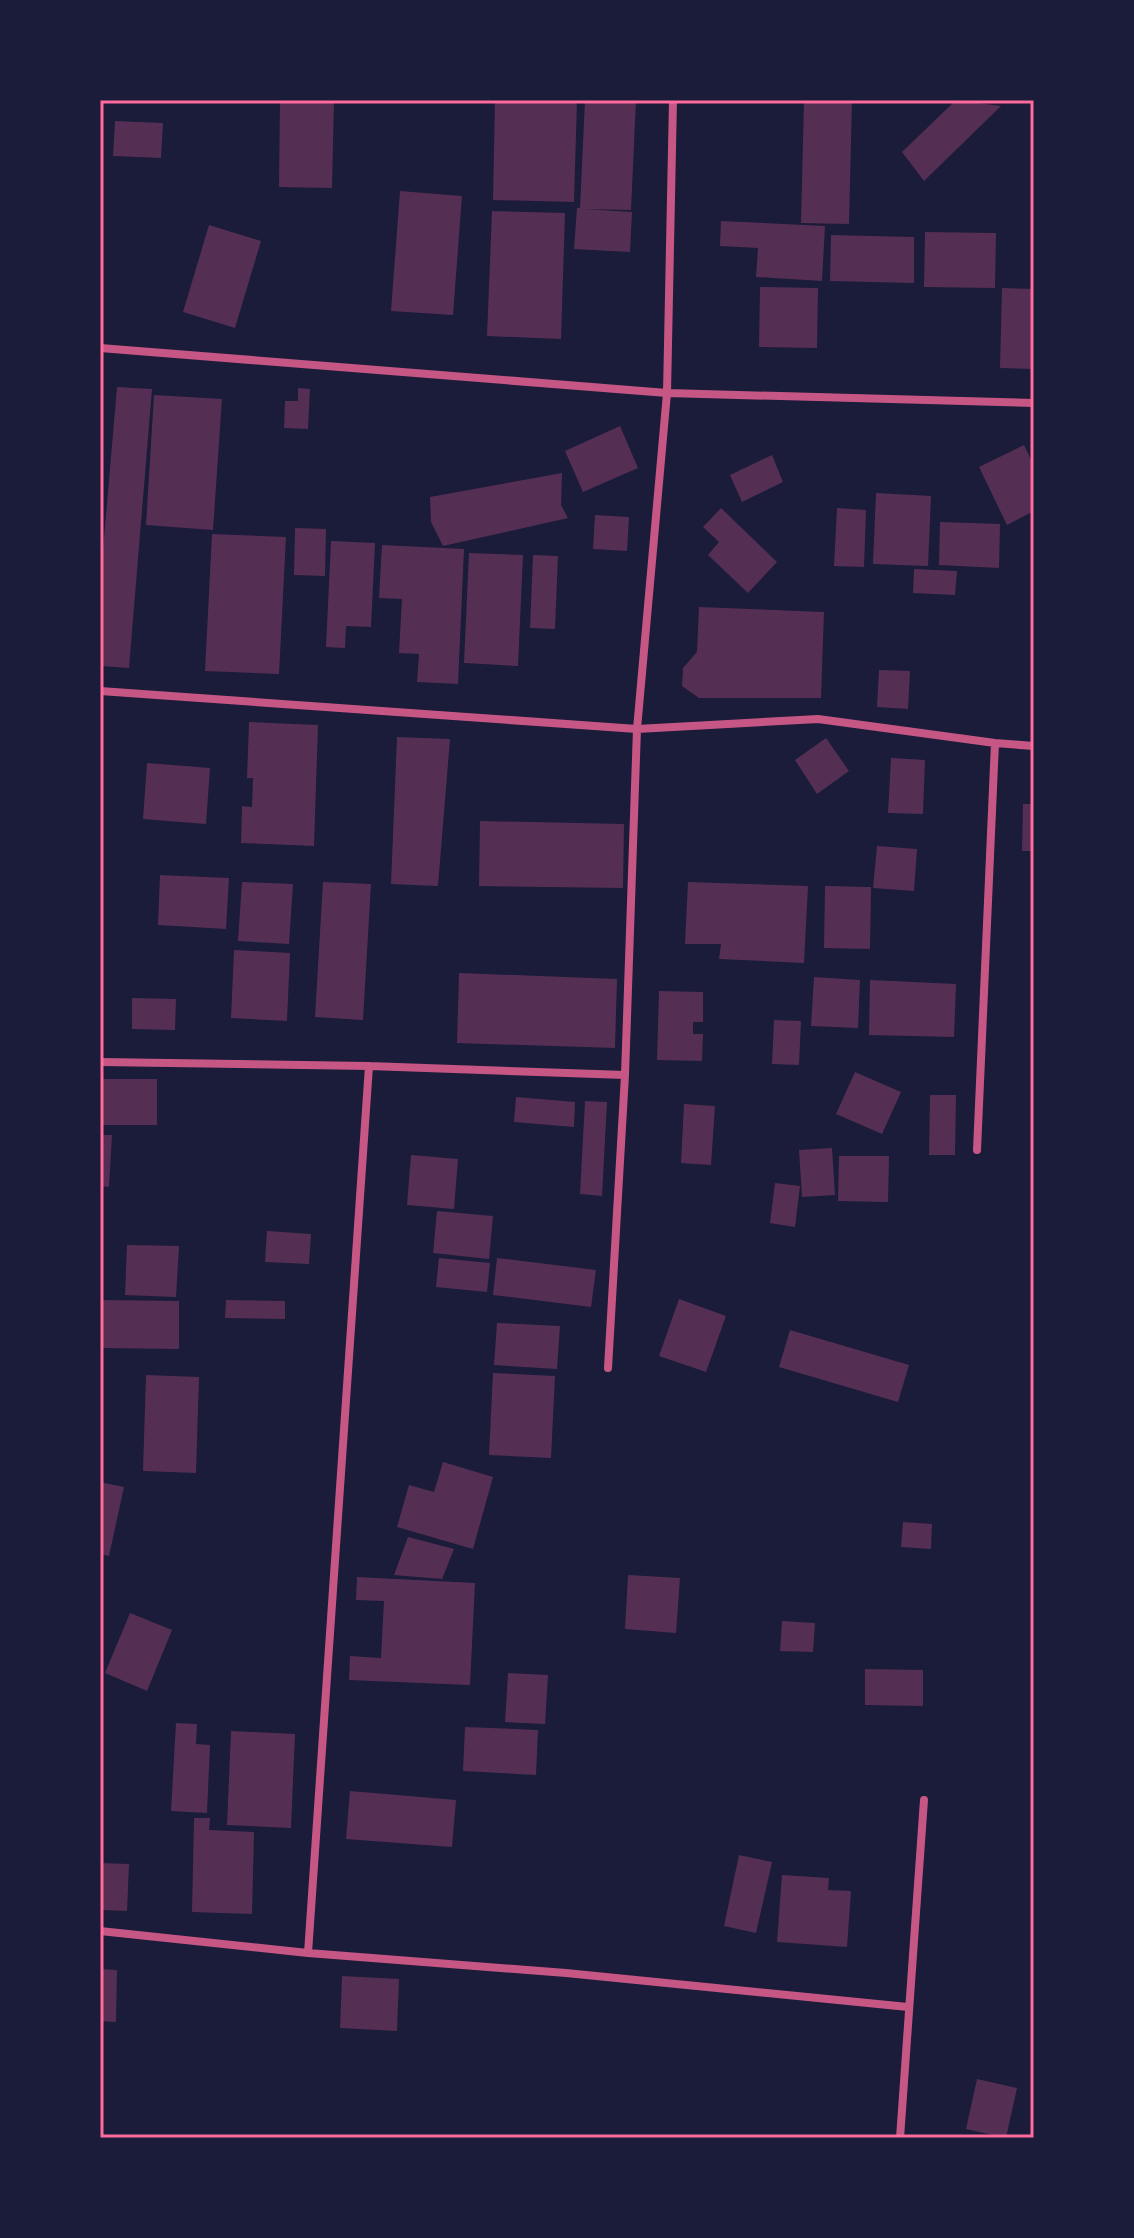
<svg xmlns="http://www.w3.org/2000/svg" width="1134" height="2238" viewBox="0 0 1134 2238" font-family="'PT Sans Narrow',sans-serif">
  <rect width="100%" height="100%" fill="#1b1b3a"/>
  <path fill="#542f53" d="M280 100H334L332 188 279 187Z
    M495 100H577L574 202 493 200Z
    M585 100H636L631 210 584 209 632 212 630 252 574 249 577 208H580Z
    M804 100H852L849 224 801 223Z
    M956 100 1001 106 924 181 902 152Z
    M115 121 163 123 161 158 113 156Z
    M400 191 462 196 453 315 391 311Z
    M492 211 565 213 561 339 487 336Z
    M721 221 825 226 822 281 756 277 758 248 720 246Z
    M209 225 261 241 235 328 183 312Z
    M925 232 996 233 995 288 924 287Z
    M831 235 914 237V283L830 281Z
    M760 287 818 288 817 348 759 347Z
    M1002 288 1034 289V369L1000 368Z
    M117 387 152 389 129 668 100 666V585Z
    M298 388 310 389 308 429 284 428 285 401H298Z
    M154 395 222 399 213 530 146 525Z
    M620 426 638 468 583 492 565 451Z
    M1024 445 1034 466V511L1007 525 979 467Z
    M772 455 783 482 742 502 730 475Z
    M562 473 561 505 568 518 443 546 431 522 430 497Z
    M876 493 931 496 928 566 873 564Z
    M721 508 777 562 748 593 708 555 719 542 703 527Z
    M837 508 866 510 864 567 834 566Z
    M595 515 629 517 627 551 593 549Z
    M940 522 1000 524 999 568 939 565Z
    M295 528 326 529 325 576 294 575Z
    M212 534 286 537 279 674 205 671Z
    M331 541 375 543 371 627 346 626 345 648 326 647Z
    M382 545 464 549 458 684 417 682 419 654 399 653 402 599 379 598Z
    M469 553 523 555 518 666 464 663Z
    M533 555 558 556 555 629 530 628Z
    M914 569 957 571 955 595 913 593Z
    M699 607 824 612 821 698H699L682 686 683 668 697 652Z
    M879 670 910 671 908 709 877 707Z
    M249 722 318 725 314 846 241 843 242 806 252 807 253 778H247Z
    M397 737 450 739 438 886 391 884Z
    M826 738 849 771 817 794 795 760Z
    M891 758 925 760 923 814 888 813Z
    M147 763 210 768 206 824 143 819Z
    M1023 804H1034V851H1022Z
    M480 821 624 824 623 888 479 886Z
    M877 846 917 849 914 891 873 888Z
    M160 875 229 878 226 929 158 925Z
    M242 882 293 884 289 944 238 941Z
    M323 882 371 884 363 1020 315 1017Z
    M688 882 808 886 804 963 719 959 721 944H685Z
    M825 886 871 887 870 949 824 948Z
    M234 950 290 953 287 1021 231 1018Z
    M459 973 617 979 615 1048 457 1043Z
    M814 977 860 980 858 1028 811 1026Z
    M870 980 956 984 954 1037 869 1035Z
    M659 991 703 992V1022H693V1034H703L702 1061 657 1060Z
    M132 998 176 999 175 1030 132 1029Z
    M774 1020 801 1021 799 1065 772 1064Z
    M855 1072 901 1092 882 1134 836 1114Z
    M100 1079H157V1125H100Z
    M930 1095H956L955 1155H929Z
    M516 1097 575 1102 574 1127 514 1122Z
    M585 1101 607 1102 602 1196 580 1194Z
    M684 1104 715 1106 711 1165 681 1163Z
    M100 1135H112L109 1187 100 1186Z
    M832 1148 835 1195 802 1197 799 1150Z
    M411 1155 458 1159 454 1209 407 1205Z
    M839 1156H889L888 1202 838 1201Z
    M775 1183 800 1186 795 1227 770 1223Z
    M437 1211 493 1216 489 1259 433 1253Z
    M267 1231 311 1234 309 1264 265 1262Z
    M127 1245 179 1246 176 1297 125 1295Z
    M439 1258 490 1263 487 1292 436 1287Z
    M497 1258 596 1270 591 1307 493 1295Z
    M679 1299 726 1316 706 1372 659 1356Z
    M100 1300 179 1301V1349L100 1348Z
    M226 1300 285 1301V1319L225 1318Z
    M497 1323 560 1326 557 1369 494 1365Z
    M790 1330 909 1365 898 1402 779 1367Z
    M493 1373 555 1376 551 1458 489 1455Z
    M146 1375 199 1377 196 1473 143 1471Z
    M443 1462 493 1477 473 1549 397 1527 409 1485 434 1492Z
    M100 1482 124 1487 109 1556 100 1554Z
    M903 1522 932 1524 931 1549 901 1547Z
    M408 1537 454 1549 442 1579 394 1575Z
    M628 1575 680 1578 676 1633 625 1629Z
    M357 1577 475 1583 470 1685 349 1680 350 1656 381 1658 384 1601 356 1600Z
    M130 1613 172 1630 147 1691 105 1673Z
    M782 1621 815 1623 813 1652 780 1651Z
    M865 1669 923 1670V1706L865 1705Z
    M508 1673 548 1675 545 1724 505 1722Z
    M176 1723 197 1724 196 1744 210 1745 207 1813 171 1811Z
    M465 1727 538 1730 536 1775 463 1771Z
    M231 1731 295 1734 291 1828 227 1825Z
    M350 1791 456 1800 452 1847 346 1839Z
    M194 1818H210L209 1830 254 1832 252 1914 192 1912Z
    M739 1855 772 1862 756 1933 724 1926Z
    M100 1863 129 1864 127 1911 100 1910Z
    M782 1875 829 1878 828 1890 851 1891 847 1947 777 1942Z
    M100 1969 117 1970 116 2022 100 2021Z
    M342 1976 399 1979 397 2031 340 2028Z
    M977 2079 1017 2088 1006 2138 966 2129Z"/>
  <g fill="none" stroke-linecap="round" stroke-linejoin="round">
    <path stroke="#c65784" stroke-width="8" d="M100 348 667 393 1034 403
      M100 691 637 729 818 719 995 743 1034 746
      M100 1062 369 1066 625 1075
      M977 1150 995 743
      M608 1368 625 1075 637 729 667 393 673 100
      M100 1931 308 1953 566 1973 908 2007
      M308 1953 369 1066
      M900 2138 924 1800"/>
  </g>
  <rect width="1134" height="2238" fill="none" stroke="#1b1b3a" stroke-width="204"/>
  <rect x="102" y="102" width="930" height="2034" fill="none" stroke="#ff6b9d" stroke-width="3"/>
</svg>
